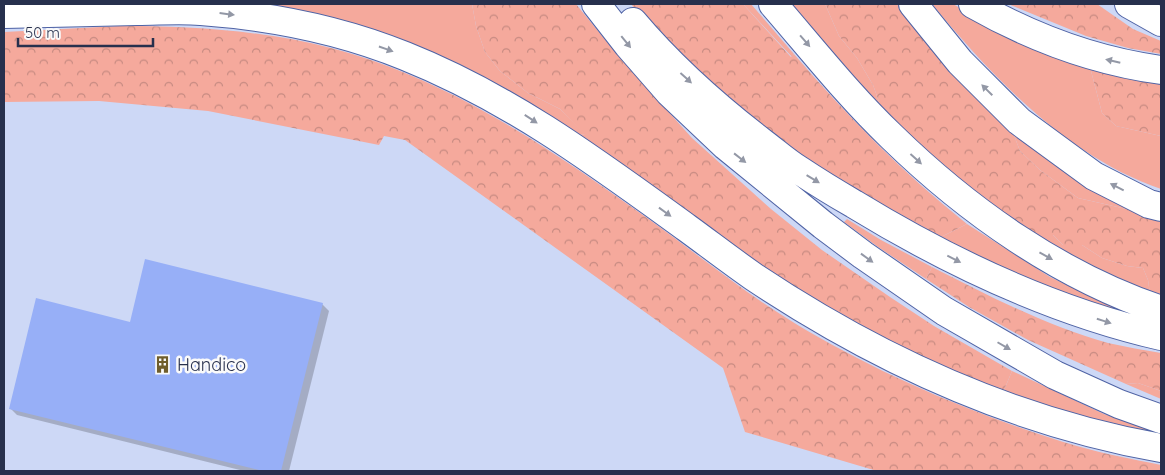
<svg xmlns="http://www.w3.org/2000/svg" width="1165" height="475" viewBox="0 0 1165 475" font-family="Quicksand,sans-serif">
  <defs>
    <pattern id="forest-crowns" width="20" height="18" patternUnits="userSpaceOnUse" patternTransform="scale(1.25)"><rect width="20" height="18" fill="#f5a99c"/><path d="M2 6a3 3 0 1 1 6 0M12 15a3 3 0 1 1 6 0" fill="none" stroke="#c68a81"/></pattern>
  </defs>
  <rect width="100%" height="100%" fill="#cdd8f6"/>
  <path fill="#f5a99c" d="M230 4H472L476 26 485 52 500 71 528 93 560 109 586 135 574 134Z
    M743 4H751L794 54 792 57Z
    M790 4H825L839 36 857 58 873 85 883 113Z
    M932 4H953L981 20 1090 67 1102 113 1116 126 1161 136V189C1068 157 994 79 932 4Z
    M1012 130 1055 165 1105 197 1161 216V222L1153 215 1078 198 1040 170 1020 151Z
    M847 219 881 240 932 267 926 279 878 247 844 222Z
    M967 224 1050 277 1086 294 1131 312V319L1059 296 937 239Z
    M1030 235H1053L1063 245H1082L1102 258 1127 266 1143 268 1148 280 1150 294 1119 282Z
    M1012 371 1104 414 1161 433V440L1002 395Z
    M1138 383 1161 391V399L1126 384Z"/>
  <path fill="url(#forest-crowns)" d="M472 4H576L621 59 692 138 771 209 822 250 890 297 934 326 1012 371 1002 395 949 374 784 285 574 134 585 135 560 109 528 93 500 71 485 52 476 26Z
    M631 4H743L791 57 794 54C847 116 903 173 967 224L937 239 839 182 761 128 653 31Z
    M825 4H901L1012 130 1020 151 1040 170 1078 198 1153 215 1161 222V298L1150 294 1148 280 1143 268 1127 266 1102 258 1082 245H1063L1053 235H1030L984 202 883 113 873 85 857 58 839 36Z
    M1008 4H1097L1133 29 1161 41V54L1128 48 1086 36Z
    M119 26C191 26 261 30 331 48 450 79 552 150 650 220 701 257 751 298 806 330 890 379 983 418 1077 446 1104 454 1133 459 1161 465V471H877L745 432 723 368 405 140 384 136 379 145 208 111 99 101 4 102V32Z
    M1090 67 1161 82V136L1116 126 1102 113Z
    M932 267C989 296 1047 326 1108 343 1126 347 1144 350 1161 353V391L1138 383 1126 384 1028 340 969 307 926 279Z"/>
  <path fill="#0003" d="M322 304 329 311 289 471H244L17 415 10 408 131 323Z"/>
  <path fill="#97aff7" d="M145 259 323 303 281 471H263L9 409 36 298 130 322Z"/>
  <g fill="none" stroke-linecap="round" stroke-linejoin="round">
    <defs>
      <path id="highway" d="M596 4 628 45 669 92 726 146 823 225 863 255 944 311 1055 375 1119 404 1161 419
        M773 4C812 49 849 96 892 137 968 211 1060 276 1161 310
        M913 4 960 62 1019 121 1094 176 1149 204 1161 207
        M973 4C1031 37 1095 61 1161 70
        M1129 4 1161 22
        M4 14C48 13 93 12 137 11 158 11 180 9 201 11 270 16 341 30 405 56 510 98 596 162 687 228 709 244 731 261 754 277 877 359 1015 422 1161 448
        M633 22C671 67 716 107 763 143 775 152 786 162 799 170 817 182 835 193 854 204 949 262 1052 311 1161 336"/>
    </defs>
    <use href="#highway" stroke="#4f63a5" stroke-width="30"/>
    <use href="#highway" stroke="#fff" stroke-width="28"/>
  </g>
  <defs><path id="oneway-solid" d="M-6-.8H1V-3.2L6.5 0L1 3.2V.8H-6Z" transform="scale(1.25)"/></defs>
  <g fill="#9398a6">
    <use href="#oneway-solid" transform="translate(227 14) rotate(7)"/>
    <use href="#oneway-solid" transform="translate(805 41) rotate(49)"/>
    <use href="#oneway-solid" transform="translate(626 42) rotate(51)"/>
    <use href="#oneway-solid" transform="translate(386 49) rotate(19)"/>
    <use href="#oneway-solid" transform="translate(1113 61) rotate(-167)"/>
    <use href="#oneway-solid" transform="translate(686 78) rotate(42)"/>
    <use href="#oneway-solid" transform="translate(987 90) rotate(-135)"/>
    <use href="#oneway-solid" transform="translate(531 119) rotate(33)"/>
    <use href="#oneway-solid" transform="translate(740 158) rotate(38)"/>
    <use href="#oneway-solid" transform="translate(916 159) rotate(42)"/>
    <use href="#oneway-solid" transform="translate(813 179) rotate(31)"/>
    <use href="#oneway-solid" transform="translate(1117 187) rotate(-153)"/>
    <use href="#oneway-solid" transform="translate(665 212) rotate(36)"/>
    <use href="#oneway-solid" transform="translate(1046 256) rotate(29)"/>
    <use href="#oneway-solid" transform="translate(867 258) rotate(36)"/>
    <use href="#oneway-solid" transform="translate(954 259) rotate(27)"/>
    <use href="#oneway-solid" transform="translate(1104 321) rotate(17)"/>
    <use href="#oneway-solid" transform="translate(1004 346) rotate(30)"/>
  </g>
  <defs>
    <symbol id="building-bare" viewBox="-9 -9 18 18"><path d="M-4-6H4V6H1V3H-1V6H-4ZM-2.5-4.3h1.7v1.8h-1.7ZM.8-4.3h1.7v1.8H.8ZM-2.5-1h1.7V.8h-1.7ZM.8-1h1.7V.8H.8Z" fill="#6f5d2b" stroke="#fafafa" stroke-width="2.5" paint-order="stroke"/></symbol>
  </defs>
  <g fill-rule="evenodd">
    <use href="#building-bare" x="150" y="352" width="25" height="25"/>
  </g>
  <g text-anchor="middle" stroke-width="5" stroke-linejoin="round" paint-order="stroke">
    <g font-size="18" fill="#27304d" stroke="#fafafa" text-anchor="start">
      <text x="177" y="371">Handico</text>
    </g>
  </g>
  <rect width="1165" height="475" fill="none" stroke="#27304d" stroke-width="10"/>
  <path d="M18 38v8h135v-8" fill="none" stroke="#27304d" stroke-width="2.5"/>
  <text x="25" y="38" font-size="15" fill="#27304d" stroke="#fafafa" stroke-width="4" paint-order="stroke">50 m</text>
</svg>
